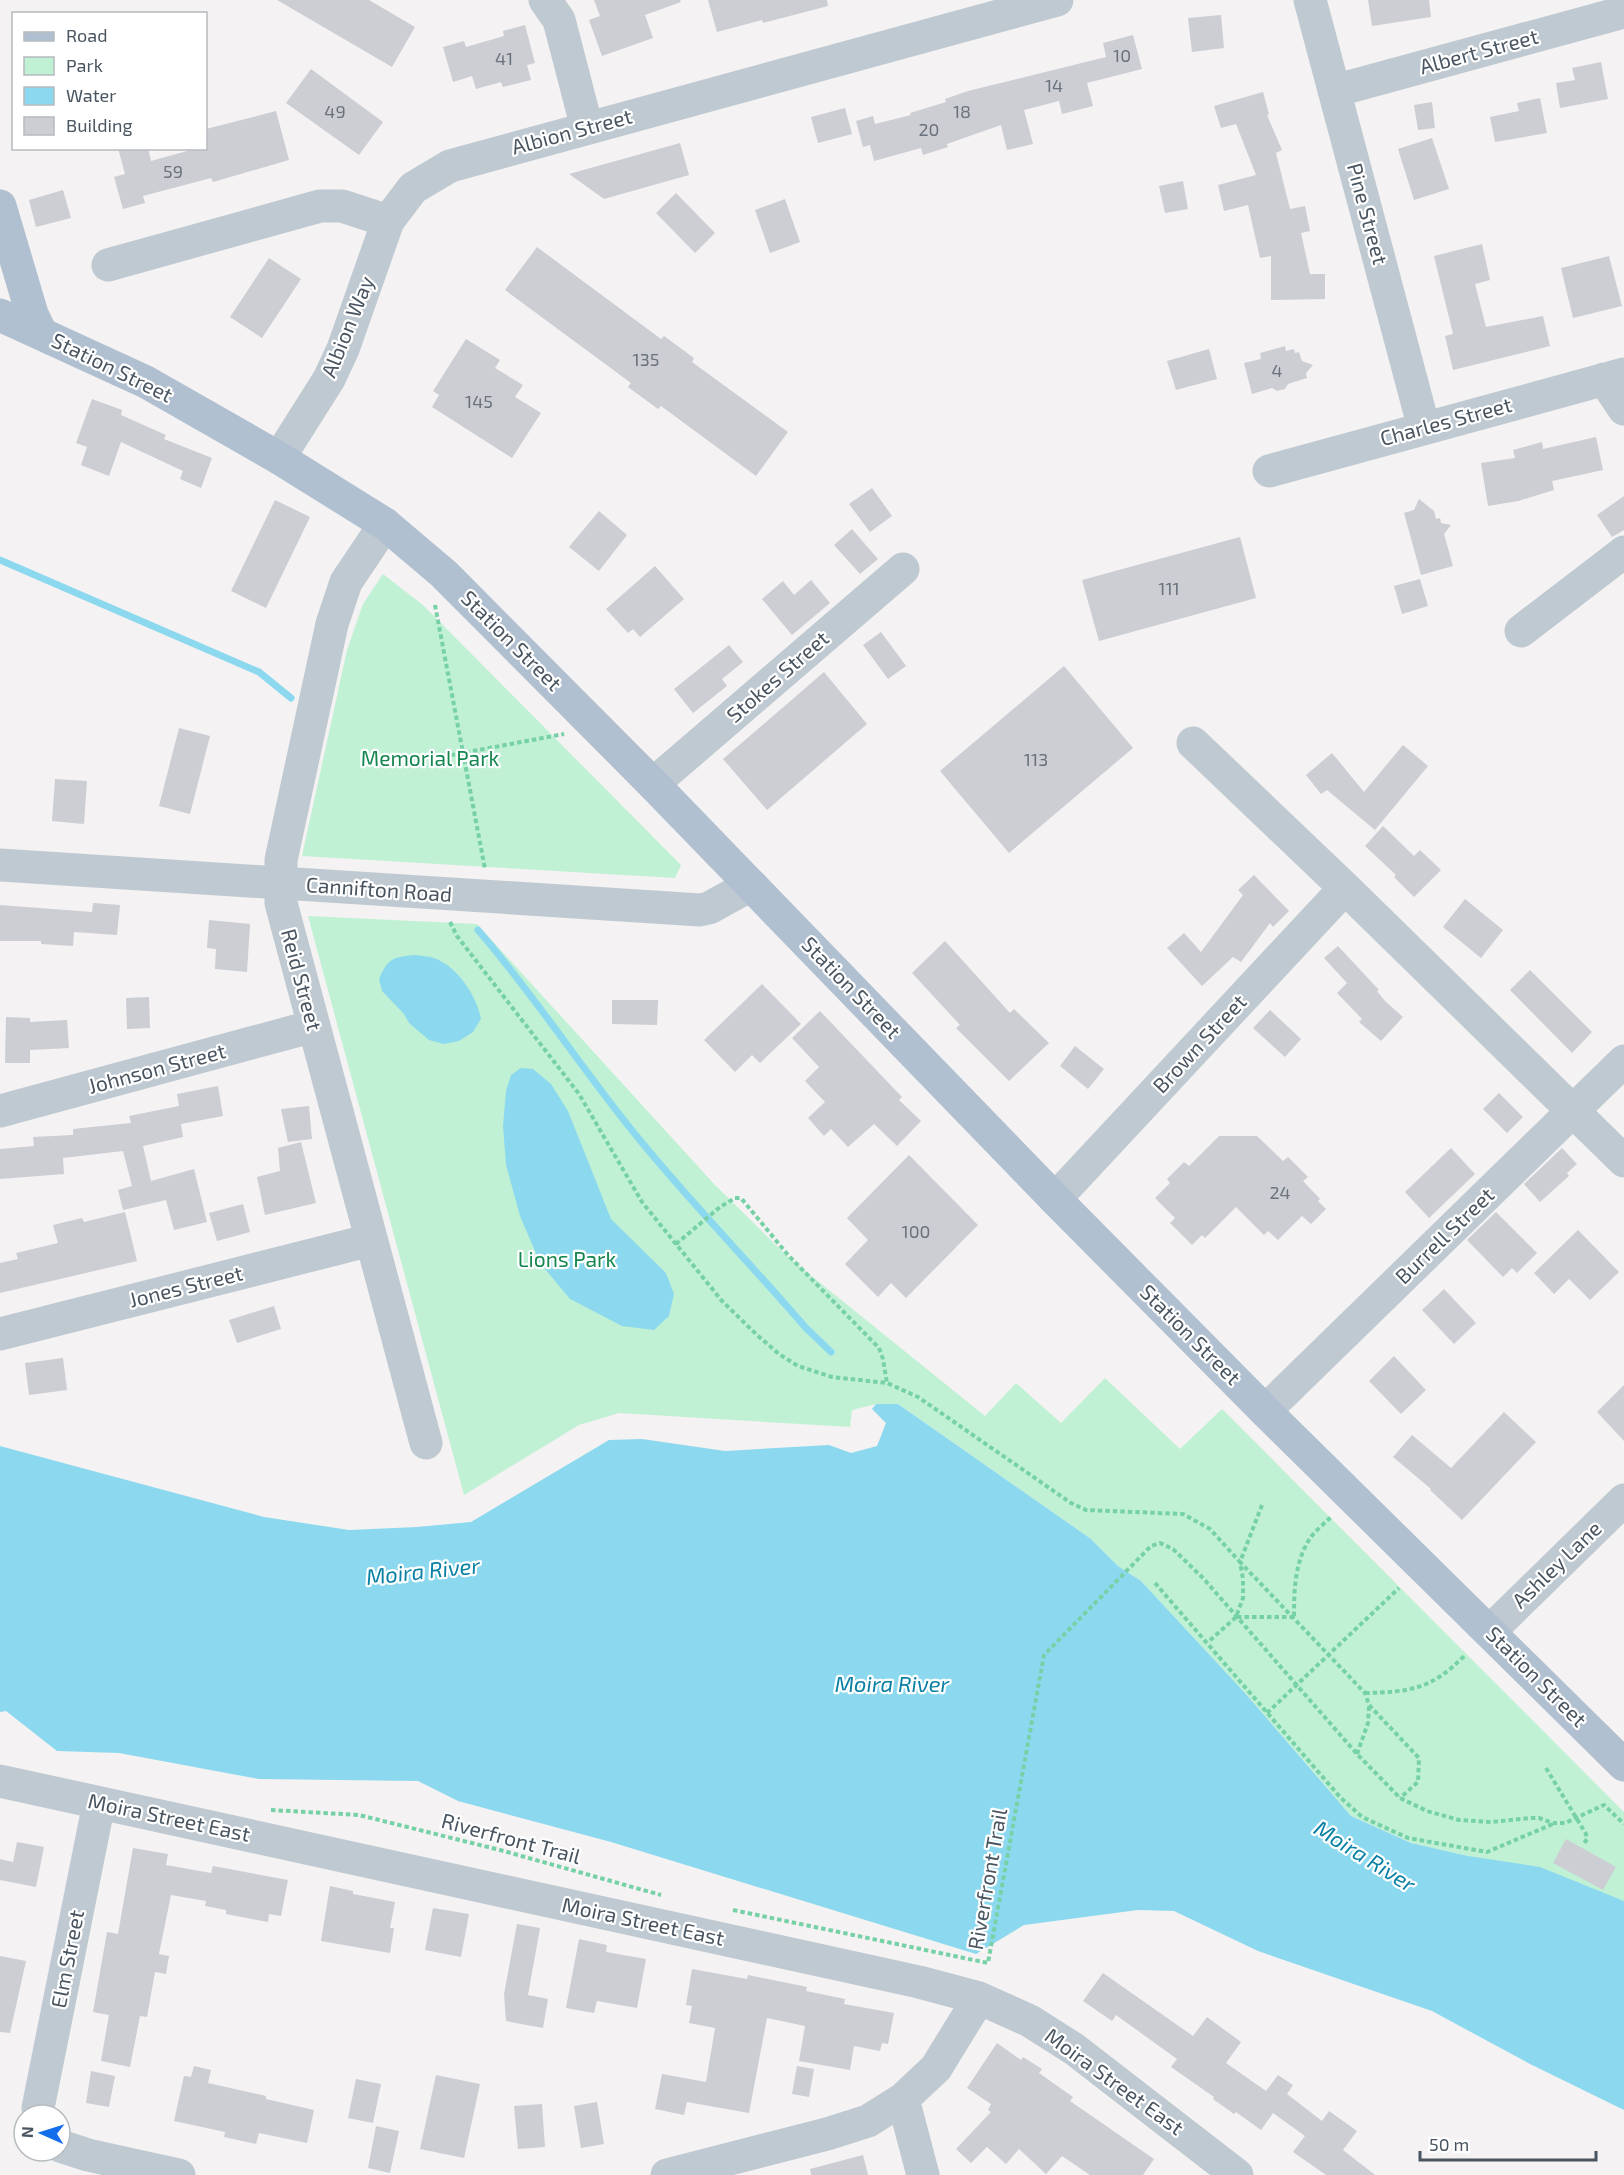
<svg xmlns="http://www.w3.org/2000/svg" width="1624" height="2175" viewBox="0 0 1624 2175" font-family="'Exo 2',sans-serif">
  <rect width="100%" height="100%" fill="#f4f2f2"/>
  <path fill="#c0f1d4" d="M383 574 424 606 681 865 675 878 302 856 347 650 363 604Z
    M308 916 477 924 714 1184 788 1257 985 1416 1016 1383 1061 1423 1105 1378 1180 1449 1222 1409 1624 1812V1901L1468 1856 1411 1843 1351 1816 1245 1693 1141 1581 1118 1566 1091 1539 898 1404H876L852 1410 850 1427 619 1413 579 1425 464 1495Z"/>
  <path fill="#8cd9ef" d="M415 955C421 956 428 956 434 958 457 966 477 996 481 1019L473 1032 459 1041 444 1044 429 1040 409 1023 404 1014 382 991 379 979C388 958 393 957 415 955Z
    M521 1068 533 1069 551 1084 568 1111 611 1219 666 1273 674 1294 669 1316 654 1330 622 1326 570 1299 540 1263 520 1216 506 1165 503 1126 506 1091 511 1075Z
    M876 1404H898L1091 1539 1118 1566 1141 1581 1245 1693 1351 1816 1411 1843 1468 1856 1540 1867 1624 1901V2110L1530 2064 1432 2011 1258 1951 1174 1911 1138 1910 1024 1925 976 1954 611 1842 458 1801 418 1781 259 1779 119 1753 57 1751 6 1711 0 1712V1446L264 1517 349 1530 417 1527 471 1522 609 1440 642 1439 725 1451 829 1445 851 1453 877 1446 886 1423 872 1409Z"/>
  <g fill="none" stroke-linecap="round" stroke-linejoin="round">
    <path stroke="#8cd9ef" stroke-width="7" d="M0 560 259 672 291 698
      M478 930C536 997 583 1071 639 1139 692 1204 751 1264 805 1327L831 1352"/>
  </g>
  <path fill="#ccced4" d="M277 0H369L415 27 392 67Z
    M594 0H680L681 2 645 15 653 38 602 56 589 20 600 16Z
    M708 0H827L828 6 763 23 762 20 717 32Z
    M1368 0H1429L1431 17 1372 26Z
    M1221 15 1224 48 1192 52 1188 18Z
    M525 25 535 63 527 65 531 80 503 87 501 82 476 89 472 76 453 82 443 47 464 41 466 47 504 36 503 31Z
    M1133 35 1142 69 1087 83 1093 106 1062 114 1059 101 1024 110 1033 144 1007 150 1001 125 947 144 948 147 923 155 921 148 874 161 870 145 863 147 856 121 873 116 875 124 911 115 910 113 946 102 945 99 968 91 1106 57 1103 43Z
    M1601 62 1608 99 1560 108 1556 83 1575 80 1572 68Z
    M311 69 383 122 359 155 286 103Z
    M1263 92 1269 114 1267 115 1282 150 1276 153 1290 209 1305 206 1310 231 1301 233 1310 274H1325V299L1271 300V256L1260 258 1248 205 1224 211 1218 185 1256 175 1236 124 1221 128 1214 106Z
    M1540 98 1547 133 1495 142 1490 117 1519 111 1517 103Z
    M1432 102 1435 128 1418 130 1414 105Z
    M845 108 852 134 818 143 811 117Z
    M276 111 289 160 213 182 211 178 143 196 145 203 123 209 114 177 125 174 118 148H148L151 161 198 148H206V129Z
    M1432 138 1449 189 1414 200 1398 149Z
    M680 143 689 175 604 199 569 174Z
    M1183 181 1188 209 1165 213 1159 186Z
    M63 190 71 218 36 227 29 200Z
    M676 193 715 233 695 253 656 213Z
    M785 199 800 242 770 253 755 210Z
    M1482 244 1490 280 1475 284 1486 327 1543 316 1550 346 1453 370 1445 336 1453 334 1434 256Z
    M537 247 661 339 664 336 694 358 692 362 788 432 756 476 661 406 658 409 628 387 631 383 505 290Z
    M1609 256 1622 306 1573 318 1561 268Z
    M269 258 301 279 262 338 230 317Z
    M466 339 500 360 495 368 523 385 515 397 541 413 512 458 432 407 439 395 433 391Z
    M1285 346 1286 351 1294 349 1295 353 1299 352 1302 361 1313 365 1306 373 1307 378 1288 384 1285 389 1277 391 1272 388 1252 394 1244 363 1261 359 1260 353Z
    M1209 349 1217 379 1176 390 1167 361Z
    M92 399 122 410 121 415 166 435 164 439 212 458 201 488 180 479 183 471 121 442 109 476 81 465 87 447 76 443Z
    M1596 437 1603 470 1552 481 1554 490 1518 501 1488 506 1481 463 1515 458 1513 450 1542 442 1543 449Z
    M872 488 892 516 870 532 849 504Z
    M1624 496V530L1612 537 1597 515Z
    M1419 499 1434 511 1436 519 1440 518 1441 523 1451 525 1444 534 1453 566 1421 575 1404 513 1414 510Z
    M275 500 310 517 266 608 231 591Z
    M599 511 627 535 599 571 569 547Z
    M852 529 878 559 860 574 834 545Z
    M1240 537 1256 598 1099 641 1082 580Z
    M655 566 684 599 640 637 633 629 628 633 606 609Z
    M1420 579 1428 606 1402 614 1394 586Z
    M811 580 830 603 792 635 762 599 783 581 794 595Z
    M881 632 906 666 888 679 863 645Z
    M729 645 743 662 722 679 727 686 693 713 674 689Z
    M1064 666 1133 748 1009 853 940 771Z
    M824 672 867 724 767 810 723 759Z
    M179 728 210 736 190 814 159 806Z
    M1403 745 1428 766 1375 830 1327 790 1321 794 1306 775 1332 753 1364 792Z
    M55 779 87 781 84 824 52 821Z
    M1383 826 1414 856 1420 850 1441 870 1414 897 1394 877 1396 875 1365 846Z
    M1254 875 1289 911 1273 927 1270 923 1241 962 1233 957 1202 986 1167 948 1184 933 1201 952 1243 895 1238 890Z
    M1465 899 1503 930 1481 958 1443 927Z
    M93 903 120 905 117 935 74 932 73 946 41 944V941H0V905L92 912Z
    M209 920 250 924 247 972 215 969 216 949 207 948Z
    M945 941 1010 1013 1014 1009 1049 1043 1009 1081 956 1028 960 1025 912 973Z
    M1338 946 1379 990 1377 991 1385 1001 1403 1017 1381 1041 1359 1022 1362 1019 1337 993 1347 983 1324 958Z
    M1530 970 1592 1032 1572 1053 1510 990Z
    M762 984 801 1024 760 1063 752 1055 735 1072 704 1040Z
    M149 997 150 1028 127 1029 126 998Z
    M612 1000H658L657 1025 612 1024Z
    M1270 1010 1301 1039 1285 1057 1253 1028Z
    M820 1011 902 1097 899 1100 921 1121 897 1146 874 1124 848 1147 831 1129 824 1136 808 1118 825 1102 805 1081 819 1067 792 1038Z
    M6 1017 30 1018V1022L67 1020 69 1048 30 1050V1063H5Z
    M1075 1046 1104 1069 1088 1089 1060 1066Z
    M218 1086 223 1116 181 1124 183 1137 143 1146 151 1181 194 1169 207 1222 174 1230 166 1200 123 1210 118 1190 132 1186 123 1151 63 1158 64 1174 0 1179V1149L34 1146 33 1137 73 1135V1129L131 1123 129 1116 179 1106 177 1094Z
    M1499 1093 1523 1117 1507 1133 1483 1109Z
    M309 1106 312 1139 288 1142 281 1109Z
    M1219 1136H1257L1283 1161 1288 1157 1308 1177 1303 1181 1320 1199 1318 1201 1326 1209 1311 1224 1302 1216 1278 1240 1268 1231 1264 1235 1236 1207 1205 1238 1202 1235 1192 1245 1170 1223 1175 1218 1155 1198 1170 1183 1167 1179 1184 1162 1189 1166Z
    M301 1142 316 1203 265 1215 257 1177 280 1171 278 1148Z
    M1451 1148 1475 1174 1429 1218 1405 1192Z
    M1562 1148 1577 1164 1567 1173 1569 1176 1540 1202 1524 1184Z
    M909 1155 978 1225 906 1298 891 1283 878 1297 845 1264 868 1240 847 1218Z
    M243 1204 250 1232 217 1241 209 1213Z
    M125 1212 137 1261 0 1293V1263L18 1259 16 1253 58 1243 53 1225 82 1218 84 1222Z
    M1496 1212 1537 1253 1517 1273 1512 1268 1503 1277 1467 1240Z
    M1578 1230 1619 1272 1590 1300 1569 1279 1554 1294 1534 1273Z
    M1444 1289 1476 1323 1454 1344 1422 1310Z
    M274 1306 281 1329 237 1343 229 1320Z
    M1394 1356 1426 1390 1401 1414 1369 1381Z
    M63 1358 67 1390 29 1395 25 1363Z
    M1624 1385V1441L1597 1412Z
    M1504 1412 1536 1442 1462 1520 1430 1490 1431 1489 1393 1457 1412 1435 1451 1468Z
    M1566 1839 1616 1867 1603 1890 1553 1863Z
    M17 1842 44 1847 36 1887 0 1880V1859L13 1862Z
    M133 1848 168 1854 166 1865 211 1873 213 1866 288 1880 281 1916 269 1914 268 1922 226 1914V1910L205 1906 206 1901 171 1895 159 1954 169 1956 166 1974 155 1972 147 2017 140 2016 130 2067 101 2061 109 2015 93 2012 107 1932 118 1934Z
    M330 1886 353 1891V1894L395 1902 390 1928H394L390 1953 321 1941Z
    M433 1908 469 1914 461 1957 425 1950Z
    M517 1924 540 1928 528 1995 548 1999 543 2028 506 2021 504 1994Z
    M579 1939 607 1945 606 1952 646 1959 637 2008 597 2001 594 2013 566 2008Z
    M0 1956 26 1961 10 2033 0 2032Z
    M692 1969 747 1979 748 1975 807 1987 806 1991 845 1999 844 2004 894 2013 888 2044 882 2043 880 2051 854 2046 850 2070 799 2061 805 2026 767 2018 749 2113 687 2102 684 2115 655 2109 662 2074 706 2082 715 2028 689 2023 692 2006 686 2005Z
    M1103 1973 1193 2036 1207 2017 1241 2042 1226 2063 1266 2091 1278 2075 1293 2085 1287 2094 1322 2121 1329 2111 1357 2131 1343 2150 1375 2175H1326L1293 2152 1305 2136 1273 2113 1261 2130 1236 2112 1234 2114 1213 2099 1214 2097 1171 2067 1177 2059 1116 2015 1112 2021 1083 2001Z
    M997 2043 1021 2060 1023 2057 1042 2069 1039 2073 1073 2097 1070 2101 1154 2159 1143 2175H1090L1062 2156 1046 2174 1019 2149 1006 2164 987 2147 971 2163 956 2149 991 2112 988 2110 991 2104 967 2088Z
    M194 2066 211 2070 208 2083 266 2096V2099L314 2110 307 2143 259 2133 256 2144 224 2137 225 2132 174 2121 184 2076 191 2077Z
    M797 2066 814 2069 809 2097 792 2094Z
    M91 2071 115 2076 109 2107 86 2103Z
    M436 2075 480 2084 464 2158 420 2149Z
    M356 2079 381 2084 373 2123 348 2118Z
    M597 2102 604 2144 581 2148 574 2106Z
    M542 2104 545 2147 518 2149 514 2106Z
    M376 2126 399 2131 390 2173 368 2168Z
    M863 2155 868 2175H811L810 2169Z"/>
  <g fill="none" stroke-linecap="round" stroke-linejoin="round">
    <path stroke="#77d1a7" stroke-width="4" stroke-dasharray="4.5 3" stroke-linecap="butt" d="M435 605 485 869
      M436 758 564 734
      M450 922 457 936 579 1094 642 1202 722 1301 757 1335 779 1354 798 1366 832 1377 887 1383 918 1397 1071 1503 1086 1510 1183 1514 1210 1529 1240 1562 1243 1579V1598L1236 1617 1208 1642
      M676 1244 720 1207 735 1198H741L788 1255 879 1348 883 1359 887 1383
      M1262 1505 1240 1562 1365 1693 1369 1705 1419 1758 1418 1782 1400 1798
      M1155 1583 1340 1797 1362 1817 1408 1838 1487 1852 1553 1824
      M1294 1616C1294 1589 1295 1560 1311 1537 1316 1530 1325 1523 1331 1517
      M1237 1617H1294
      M1365 1693C1410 1692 1432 1689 1464 1656
      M1267 1713 1399 1588
      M1357 1754 1368 1723 1369 1706
      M1546 1768 1586 1834 1587 1839 1583 1845
      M271 1810 359 1815 500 1850 661 1895
      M733 1910 988 1963 1044 1655 1151 1546 1160 1543 1173 1549 1203 1578 1357 1754 1400 1798 1427 1811 1459 1820 1492 1822 1531 1818H1539L1553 1823H1565L1604 1805 1624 1824"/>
    <path stroke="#bfc9d1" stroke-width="33" d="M545 0 559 20 587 128
      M1310 0 1424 428
      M1334 91 1624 12
      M108 265 320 206H342L388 221
      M1604 379 1624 409
      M279 458 329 379 343 349 388 221 413 188 450 166 1057 0
      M1269 471 1624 374
      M385 524 346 582 332 624 281 860V903L426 1443
      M1521 631 1624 552
      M1193 743 1345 888 1624 1161
      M653 784 903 569
      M0 865 700 910 709 908 751 885
      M0 1111 314 1026
      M1055 1199 1345 888
      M0 1334 371 1240
      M1265 1411 1624 1061
      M1490 1631 1624 1500
      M0 1781 919 1982 979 1998 1030 2021 1074 2049 1237 2175
      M903 2099 923 2175
      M39 2115 38 2108 99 1803
      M60 2146 88 2155 179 2175
      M667 2175 827 2134 868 2121 903 2099 936 2068 979 1998"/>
    <path stroke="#b1c0d1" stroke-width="33" d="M0 206 32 314 41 333
      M0 315 146 382 279 458 385 524 444 574 653 784 1055 1199 1265 1411 1624 1765"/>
  </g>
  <g text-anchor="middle" stroke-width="4.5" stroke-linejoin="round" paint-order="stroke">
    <g font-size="18" fill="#6a737d">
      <text x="1122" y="62">10</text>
      <text x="504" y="65">41</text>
      <text x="1054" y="92">14</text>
      <text x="335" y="118">49</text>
      <text x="962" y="118">18</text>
      <text x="929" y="136">20</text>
      <text x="173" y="178">59</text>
      <text x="646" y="366">135</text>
      <text x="1277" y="377">4</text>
      <text x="479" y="408">145</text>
      <text x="1169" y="595">111</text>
      <text x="1036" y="766">113</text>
      <text x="1280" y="1199">24</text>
      <text x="916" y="1238">100</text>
    </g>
    <g font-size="21" fill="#495560" stroke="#fff">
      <text transform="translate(1479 52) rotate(-15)" y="7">Albert Street</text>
      <text transform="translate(572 132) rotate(-15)" y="7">Albion Street</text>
      <text transform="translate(1367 214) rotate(75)" y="7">Pine Street</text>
      <text transform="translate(348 327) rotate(-68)" y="7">Albion Way</text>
      <text transform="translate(112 368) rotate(26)" y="7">Station Street</text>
      <text transform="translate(1446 422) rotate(-15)" y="7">Charles Street</text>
      <text transform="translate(511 641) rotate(45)" y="7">Station Street</text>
      <text transform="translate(778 677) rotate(-41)" y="7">Stokes Street</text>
      <text transform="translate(379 890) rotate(4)" y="7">Cannifton Road</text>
      <text transform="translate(301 980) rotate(75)" y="7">Reid Street</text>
      <text transform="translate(851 988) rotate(46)" y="7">Station Street</text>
      <text transform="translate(1200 1044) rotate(-47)" y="7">Brown Street</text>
      <text transform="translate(157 1069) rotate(-15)" y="7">Johnson Street</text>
      <text transform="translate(1445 1236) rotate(-44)" y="7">Burrell Street</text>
      <text transform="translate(186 1287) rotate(-14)" y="7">Jones Street</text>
      <text transform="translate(1190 1335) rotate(45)" y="7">Station Street</text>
      <text transform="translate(1557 1565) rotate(-44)" y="7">Ashley Lane</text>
      <text transform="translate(1536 1677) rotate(45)" y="7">Station Street</text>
      <text transform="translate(169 1818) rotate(12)" y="7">Moira Street East</text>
      <text transform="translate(511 1839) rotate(15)" y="7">Riverfront Trail</text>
      <text transform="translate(988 1879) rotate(-80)" y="7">Riverfront Trail</text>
      <text transform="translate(643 1922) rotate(12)" y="7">Moira Street East</text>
      <text transform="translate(68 1959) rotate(-79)" y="7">Elm Street</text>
      <text transform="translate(1114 2082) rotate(36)" y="7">Moira Street East</text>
    </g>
    <g font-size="21" fill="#158650" stroke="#fff">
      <text x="430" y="766">Memorial Park</text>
      <text x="567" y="1267">Lions Park</text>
    </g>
    <g font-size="22" font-style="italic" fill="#0980a4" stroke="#fff">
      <text transform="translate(423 1571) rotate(-6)" y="8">Moira River</text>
      <text x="892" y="1692">Moira River</text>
      <text transform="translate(1365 1856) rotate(32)" y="8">Moira River</text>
    </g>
  </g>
  <rect x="12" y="12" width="195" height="138" fill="#ffffff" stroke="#b6bbbf" stroke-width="1.5"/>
  <rect x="24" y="32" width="30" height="9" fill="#b1c0d1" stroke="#b6bbbf" stroke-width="1.5"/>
  <text x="66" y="42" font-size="18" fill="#495560">Road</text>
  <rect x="24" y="57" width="30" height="18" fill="#c0f1d4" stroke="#b6bbbf" stroke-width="1.5"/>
  <text x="66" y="72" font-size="18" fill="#495560">Park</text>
  <rect x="24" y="87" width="30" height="18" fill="#8cd9ef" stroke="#b6bbbf" stroke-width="1.5"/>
  <text x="66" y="102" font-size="18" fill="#495560">Water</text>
  <rect x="24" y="117" width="30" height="18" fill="#ccced4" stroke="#b6bbbf" stroke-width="1.5"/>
  <text x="66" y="132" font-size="18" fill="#495560">Building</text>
  <g transform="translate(42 2133) rotate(273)"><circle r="28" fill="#ffffff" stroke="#b6bbbf" stroke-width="1.5"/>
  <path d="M0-4.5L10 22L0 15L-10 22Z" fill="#146eeb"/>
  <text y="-9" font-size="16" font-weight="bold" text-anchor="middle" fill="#495560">N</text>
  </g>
  <path d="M1420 2151v9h176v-9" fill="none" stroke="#495560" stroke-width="3"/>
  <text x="1429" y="2151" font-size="18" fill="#495560" stroke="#ffffff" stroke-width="4.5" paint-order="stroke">50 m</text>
</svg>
